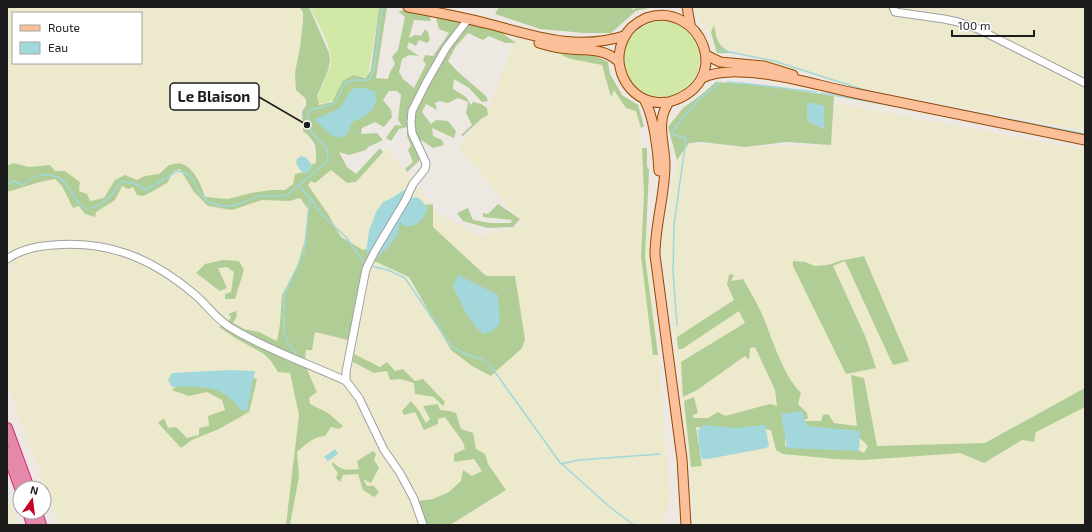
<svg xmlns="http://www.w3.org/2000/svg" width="1092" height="532" viewBox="0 0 1092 532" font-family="'Exo 2',sans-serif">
  <rect width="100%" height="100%" fill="#eee8e2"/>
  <path fill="#ede9cd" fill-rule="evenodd" d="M7 7H299L303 12 306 99 299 112 314 156 353 186 387 148 438 214 481 236 523 225 459 147 491 105 515 37 600 59 639 119 670 497 662 525H60L7 385V278L13 272 7 263V192L54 179 7 166ZM13 13H141V63H13Z
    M693 7H1085V131L842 84 715 45Z
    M834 103 1085 150V525H694L692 487 674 332 661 242 677 160 689 143 745 147 831 145Z
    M7 496 16 518 18 525H7Z"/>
  <path fill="#d2e8a7" d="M310 7 379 8 368 77 356 76C345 88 335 105 318 103L317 98 331 64C332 46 318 24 310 7Z
    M624 59a38 38 0 1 1 76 0a38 38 0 1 1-76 0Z"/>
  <path fill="#b0cd96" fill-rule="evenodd" d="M299 7H309L329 53 330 60 328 70 317 96 319 105 332 102 343 81 353 75 366 78 371 70 379 7H387L376 78 388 79 390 72 395 64 392 57 398 50 405 17 398 11 405 10 430 17 431 21 414 20 409 38 415 35 421 36 425 29 428 32 430 40 427 43 419 40 416 46 409 42 407 48 419 56 409 55 402 59 399 72 403 79 414 88 426 64 423 61 425 55 433 56 449 33 439 29 436 18 439 16 499 31 516 43H505L489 36 483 40 468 33 456 46 448 61 457 71 486 96 488 101 482 102 469 88 454 79 453 89 466 97 471 105 473 102 481 104 487 108 488 115 481 119 463 136 461 135 472 125 466 113 468 102 458 98 448 103 440 101 435 103 437 110 426 104 422 112 431 124 436 120 448 121 456 131 454 138 432 128 433 136 442 140 444 145 433 148 421 140 414 145 421 159 407 172 405 169 413 162 408 150 411 146 407 136V127L399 129 391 141 386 138 395 125 402 126 398 120 401 95 397 91H389L383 100 391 110 392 117 384 127 375 122 362 128 361 134 377 133 383 140 368 147 366 150 349 155 339 152 347 167 356 174 380 148 383 152 356 182 347 183 331 170 315 183 311 181 308 185 328 214 341 237 363 250 389 241 400 220 427 208 425 205 433 204V227L486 276H515L525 339 522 348 491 376 472 366 451 350 409 277 374 261H365L348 340 315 332 312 350H306C303 366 311 378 317 392L309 398 310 404 328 413 343 426 339 429 331 427 325 436C314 436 305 445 297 452L299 476 290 525H286L299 415 290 373 278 372 271 361 264 354 235 338 219 327 228 322 231 317 228 314 236 311 237 316 233 323 244 329 259 332 277 341 280 324 282 295 297 267 306 237 308 209 300 198 289 201 262 200 232 210 208 206 194 192 180 169 174 171 167 183 144 196 137 195 133 187 128 189 122 186 115 200 96 212 95 217 85 214 79 206 73 208 62 186 55 179 40 182 7 192V166L13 163 29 167 50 165 55 171H65L80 182 79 191 87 194 90 201 104 198 115 180 125 175 137 180 145 176 159 174 169 165C173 164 178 163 182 164 194 168 202 186 205 197L228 199 251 193 271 190H285L293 184 295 174 304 172 307 166 316 163C316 145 317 143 303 131L302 112 306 105V99L296 90 295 73 300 47 303 22V12Z
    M499 7H633L632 10 638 7H653L636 11 611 33H584L540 29 495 14Z
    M714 25C717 41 717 45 732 53H717L711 32Z
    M565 54 595 56 608 62 610 74 622 95 638 105 644 126 641 128 636 111 626 108 614 90 611 97 602 65 571 59 561 55Z
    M716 82 760 85 834 96 831 145 786 142 745 147 702 142 689 143 677 160 668 127 683 108 701 95ZM807 109 824 129 808 121Z
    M642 148H647V166L649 170 645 257 658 355H653L641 256 644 194Z
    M498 204 520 219 513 227 488 228 463 221 457 213 468 208 473 220 491 223H511L512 220 483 217V213L488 214Z
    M864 256 909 361 893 365 845 261 833 266 866 338 876 368 846 374 793 266V261L805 262 815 266 828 265 840 261Z
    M223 260 239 261 244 270 235 299H225V294L231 292 234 272 227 267 218 268 227 288 220 291 196 273 205 264Z
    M734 274 731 281 743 279C749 290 756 301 761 312 772 337 782 374 801 393L798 404 807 413 808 419H801L786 416 785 446H849L864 453 868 446 855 433 804 428 805 421H821L823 415 828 414 834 423 857 426 851 375 864 378 877 446 985 443 1085 388V407L1036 432 1034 442 1022 440 984 463 960 453 863 460 835 459 783 454 776 450 771 430 757 428 730 432 696 427 702 466 691 467 684 401 694 397 698 413 693 415V418H708L718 412 725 416 770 404 777 406 775 390 755 347 750 348 749 360 745 356 697 390 683 397 681 362 745 323 739 311 682 349H678L677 337 734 300 727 284 729 275Z
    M354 354 380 367 387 362 395 371 403 369 415 381 423 379 445 402 443 406 434 397 415 394 414 383 400 379 390 380 387 371 374 373 353 362Z
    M250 377 257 379 249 412 219 429 192 440 181 448 158 423 164 418 168 428 176 427 187 438 199 435V428L209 426 208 416 225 410 222 400 207 392 189 396 172 390 182 382Z
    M411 401 419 411 426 423 430 419 423 406 438 404 440 410 450 411 456 413 461 429 473 433 476 449 485 454 488 464 506 490 450 525H427L418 501 433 499 449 492 461 481 463 470 472 476 482 471 474 459 454 462V454L465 449 463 442 445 417 438 419V424L424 430 415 412 404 415 402 411Z
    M373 451 376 454 374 460 379 468 371 483 363 479 367 486H374L379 492 374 497 363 490 358 474 343 475 340 482 336 478 338 473 332 465 333 462C341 471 347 470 359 469L357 461Z"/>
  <path fill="#a2d8db" d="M355 88H366L375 92C380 109 365 117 352 122L347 134 339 138 331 135 315 120C323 114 331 114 339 108 347 101 345 94 355 88Z
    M807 103H812L824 106V129L808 121 807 109Z
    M301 156 307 158 312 166 311 169 305 174 300 170 296 163 297 159Z
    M404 190 413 198 416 197C420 198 425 204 427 208 424 221 416 228 403 226L400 221 398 234 388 247 377 258 366 253 369 231 376 212 383 202 392 198Z
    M458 275 498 295 500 324 491 332 483 334C469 321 461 304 453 286Z
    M230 370 255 371 247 410H240C222 383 201 387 172 387L168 380 172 373Z
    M802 411 807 426 860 431 859 451 787 448 781 414Z
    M704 425 736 428 765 425 769 446 766 448 708 459H702C700 456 698 435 698 430Z
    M335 449 338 454 328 461 324 457Z"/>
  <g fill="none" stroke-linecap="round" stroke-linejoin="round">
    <path stroke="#a2d8db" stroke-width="1.5" d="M720 50 774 61 874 93 1085 134
      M727 82C757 84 787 89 817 92
      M821 93 895 106
      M7 184 14 181 23 185C29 179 34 176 42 175 73 173 66 198 87 209
      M311 199 321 214 345 236 364 262
      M92 208C101 204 109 200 114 192 117 187 117 184 122 181L136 184 146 190 177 171C196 174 193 185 202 196 209 205 226 208 236 205 245 203 253 196 262 196 271 195 278 197 287 195L328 161 327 148C315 136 303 129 309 110L330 105 336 101 345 83 352 80H369L374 69 382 7
      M371 266 388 270 405 278 451 346 467 355 481 359 490 365 561 464 579 460 660 454
      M677 325 673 272 674 225 686 139 673 134 672 131 699 99 720 83
      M296 354 287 341 284 331V295L304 252 310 198 299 186
      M562 464 611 508 634 525"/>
    <defs>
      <path id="minor" d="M893 7 895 12 944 19 958 22 978 29 1085 83
        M7 259C20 250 37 246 53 245 108 240 151 258 193 293 207 304 216 320 233 329 268 350 309 364 346 381
        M423 525 414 499 400 473 384 450 359 398 346 381V372L366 269 375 251 405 201 413 184 425 169 426 163 412 133 411 122 412 111 426 83 446 48 468 19"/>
      <path id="major" d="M408 7C435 12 462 17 489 24 535 36 576 51 624 36
        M687 7 690 24
        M539 43C549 46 560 49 570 49 589 51 603 48 618 61
        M706 55 720 62 764 66 793 75
        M702 78C720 69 745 72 765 74 797 78 828 88 859 94 935 110 1010 125 1085 140
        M644 99C654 116 658 151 659 171
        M669 102C665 102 659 103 654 102 625 96 611 64 624 38 628 29 637 22 646 18 700 0 737 82 669 102 655 122 665 143 665 165 665 195 655 224 655 255L682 459 686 525"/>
      <path id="highway" d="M7 428 29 488
        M7 452 20 488
        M28 512 32 525
        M37 512 41 525"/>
    </defs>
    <use href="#minor" stroke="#a0a0a0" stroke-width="9"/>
    <use href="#major" stroke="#934901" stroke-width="11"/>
    <use href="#highway" stroke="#d62480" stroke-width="12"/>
    <use href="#minor" stroke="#fff" stroke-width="7"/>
    <use href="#major" stroke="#fbc099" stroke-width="9"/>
    <use href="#highway" stroke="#e589aa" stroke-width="10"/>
  </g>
  <path fill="none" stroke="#1c1c1c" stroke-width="1.5" d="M307 125L259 97"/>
  <circle fill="#1c1c1c" stroke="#fff" stroke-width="1.5" cx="307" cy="125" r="4"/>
  <rect fill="#fff" stroke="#1c1c1c" stroke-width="1.5" x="170" y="83" width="89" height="27" rx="4"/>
  <g font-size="15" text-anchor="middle" font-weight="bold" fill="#1c1c1c">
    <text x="214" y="102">Le Blaison</text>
  </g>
  <rect width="1092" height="532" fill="none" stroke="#1c1c1c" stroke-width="16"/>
  <rect x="12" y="12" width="130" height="52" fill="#ffffff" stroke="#a4a4a4"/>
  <rect x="20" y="25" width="20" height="6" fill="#fbc099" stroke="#a4a4a4"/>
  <text x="48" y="32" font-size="12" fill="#1c1c1c">Route</text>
  <rect x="20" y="42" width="20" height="12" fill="#a2d8db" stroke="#a4a4a4"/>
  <text x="48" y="52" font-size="12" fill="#1c1c1c">Eau</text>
  <g transform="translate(32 500) rotate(14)"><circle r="19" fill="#ffffff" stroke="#a4a4a4"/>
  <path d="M0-3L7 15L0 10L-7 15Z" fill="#c70124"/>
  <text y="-6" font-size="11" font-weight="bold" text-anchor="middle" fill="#1c1c1c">N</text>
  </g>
  <path d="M952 30v6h82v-6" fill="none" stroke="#1c1c1c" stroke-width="2"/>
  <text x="958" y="30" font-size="12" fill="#1c1c1c" stroke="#ffffff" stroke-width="3" paint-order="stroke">100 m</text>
</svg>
